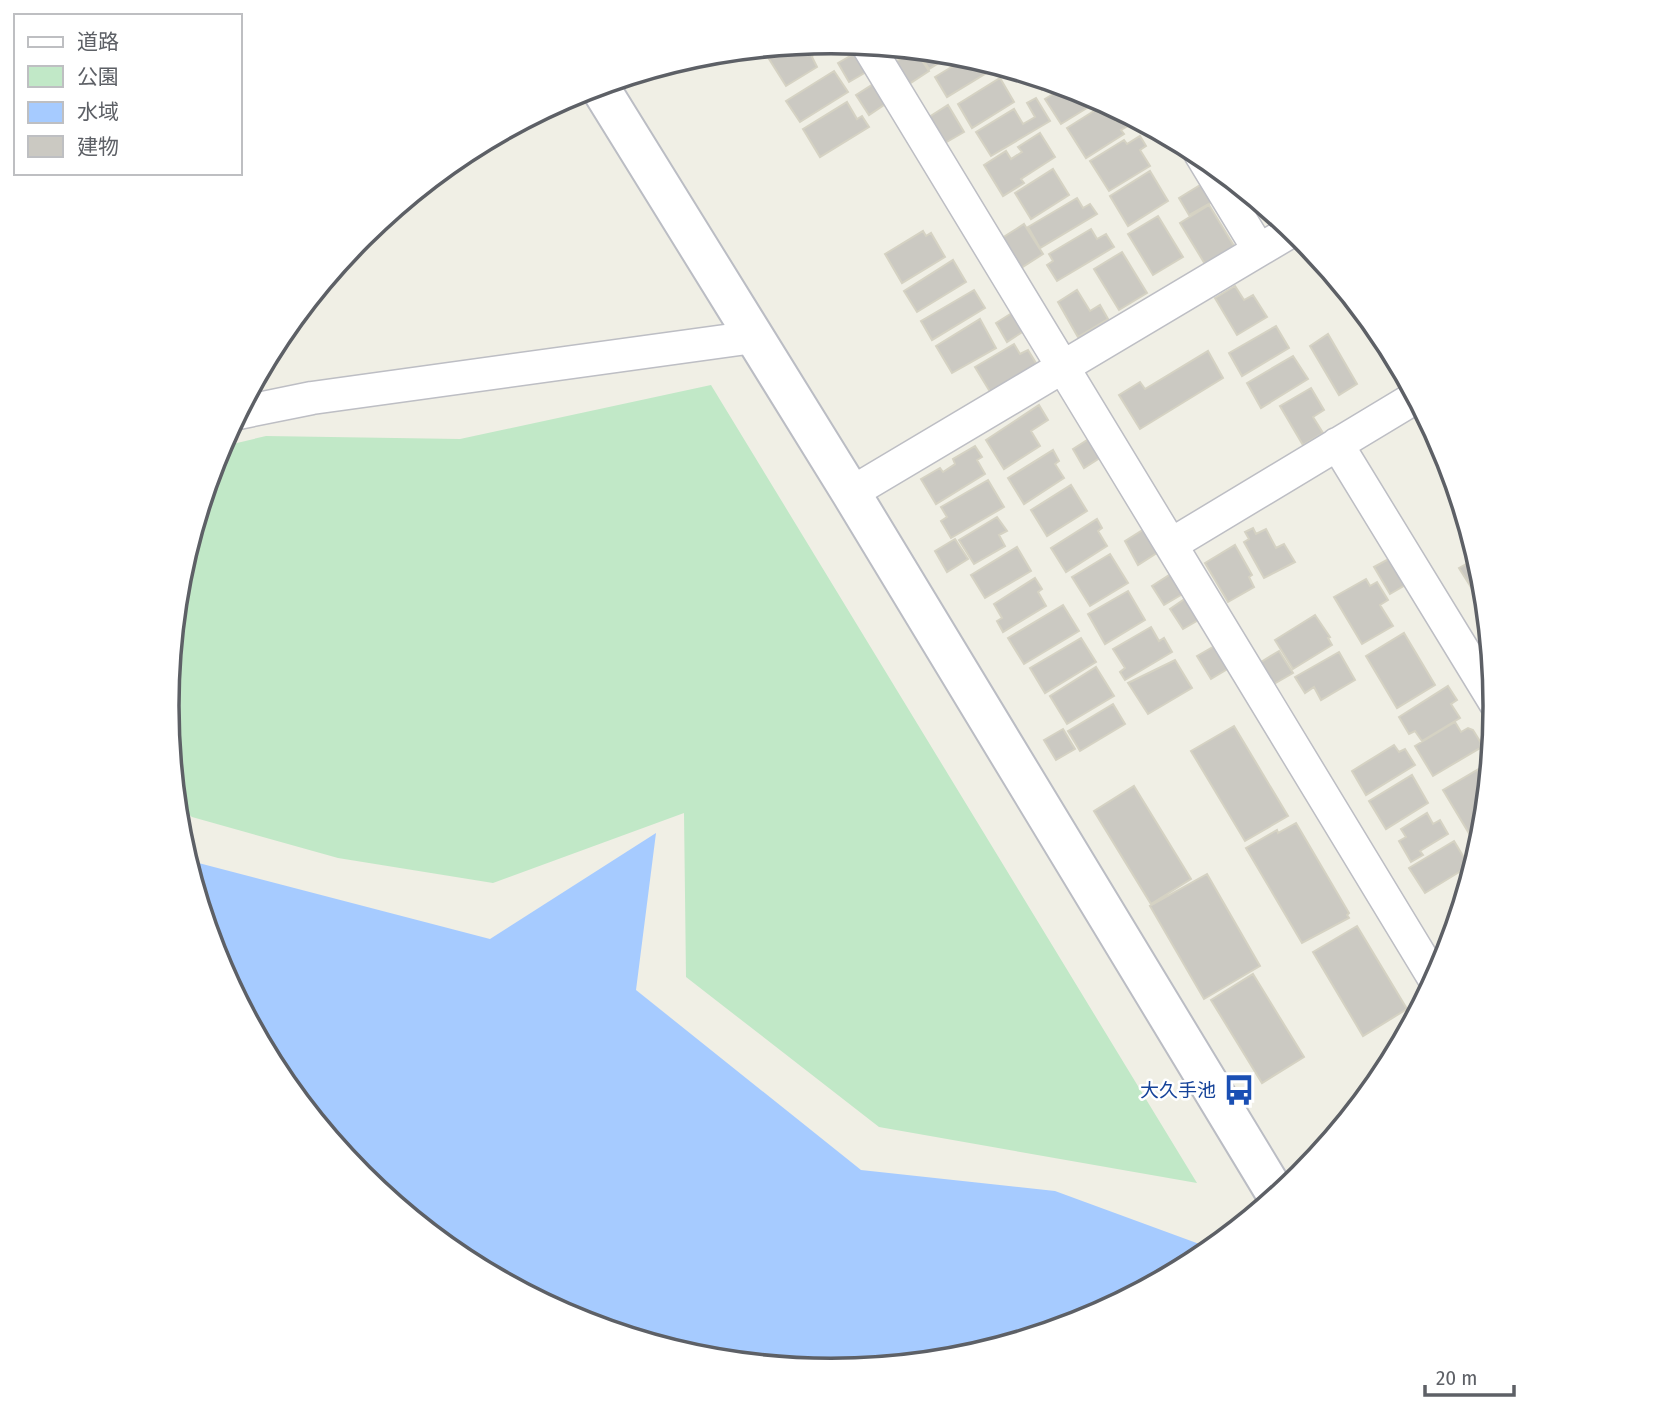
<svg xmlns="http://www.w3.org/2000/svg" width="1663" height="1413" viewBox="0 0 1663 1413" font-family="'Fira Sans Condensed','Noto Sans JP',sans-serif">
  <rect width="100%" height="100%" fill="#f0efe5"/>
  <path fill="#c1e8c7" d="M711 385 1197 1183 879 1127 686 977 684 813 493 883 338 858 192 817 177 805 167 706 180 576 220 447 266 436 460 439Z"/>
  <path fill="#a6cbff" d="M656 833 636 990 861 1170 1055 1191 1213 1249 1200 1259 1085 1321 961 1358 831 1371 701 1358 577 1320 462 1259 361 1176 279 1075 217 960 187 860 490 939Z"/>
  <path fill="#cbc9c2" stroke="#d5d2c3" stroke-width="2" d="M812 44 815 50 812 57 817 67 786 86 764 51Z
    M915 50 929 71 909 84 895 62Z
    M917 50 953 54 929 69Z
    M857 52 868 71 849 82 838 63Z
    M968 57 981 61 984 66 989 63 998 66 947 97 935 77Z
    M834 71 848 92 800 122 786 101Z
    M1034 77 1054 83 1042 90Z
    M1000 78 1014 102 972 128 958 104Z
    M875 83 887 103 869 115 856 95Z
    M1066 86 1100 100 1061 124 1045 99Z
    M1036 98 1050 121 991 156 976 132 1014 109 1023 124 1035 117 1027 103Z
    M847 102 857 119 862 116 869 127 820 157 803 129Z
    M1105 104 1116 121 1122 117 1128 126 1121 130 1124 134 1086 158 1067 128Z
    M948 105 964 132 945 143 929 117Z
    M1040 133 1055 157 1021 179 1024 183 1003 196 984 165 1006 151 1011 159 1022 152 1018 147Z
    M1140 136 1146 146 1140 150 1150 166 1109 191 1090 161 1124 140 1127 144Z
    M1053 169 1069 195 1031 219 1015 193Z
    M1150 171 1168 201 1128 226 1110 196Z
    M1202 184 1212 202 1189 215 1179 198Z
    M1077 198 1083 208 1090 204 1097 214 1040 248 1028 227Z
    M1209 205 1234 246 1205 264 1180 223Z
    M1158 216 1183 257 1153 275 1128 234Z
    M1024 224 1043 254 1021 268 1002 238Z
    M1091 229 1097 239 1106 234 1114 247 1057 281 1047 265 1053 261 1049 254Z
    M923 231 926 236 931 233 945 257 902 283 885 254Z
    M1122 252 1147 293 1119 310 1094 269Z
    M953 260 966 282 917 312 904 291Z
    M1235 286 1244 300 1253 295 1267 317 1237 335 1215 298Z
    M974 290 985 308 932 340 921 321Z
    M1077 290 1090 311 1100 305 1108 319 1078 337 1058 302Z
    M1015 311 1027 329 1007 342 996 323Z
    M980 319 996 348 952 373 936 346Z
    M1276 326 1289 348 1242 376 1229 353Z
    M1328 334 1357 384 1339 395 1310 346Z
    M1014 344 1020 354 1028 350 1039 368 992 395 975 367Z
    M1208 351 1223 378 1140 429 1119 395 1140 382 1145 389Z
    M1293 356 1308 379 1261 408 1247 383Z
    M1311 388 1324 410 1313 417 1323 433 1303 445 1280 406Z
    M1039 405 1048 420 1031 431 1040 446 1004 469 986 440Z
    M1092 437 1103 456 1084 468 1073 449Z
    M975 446 982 457 977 460 985 474 936 504 921 479 940 468 943 472 955 464 953 459Z
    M1053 450 1059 461 1055 464 1064 478 1024 504 1008 478Z
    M988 480 1004 507 951 538 941 521 947 517 941 507Z
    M1071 485 1087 511 1047 536 1031 510Z
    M997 517 1007 531 999 535 1005 546 974 564 959 540Z
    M1097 519 1102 528 1098 531 1107 546 1066 572 1051 548Z
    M1146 528 1160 551 1138 565 1125 541Z
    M1253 528 1256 534 1266 529 1276 548 1284 544 1295 562 1264 578 1244 542 1249 539 1245 532Z
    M955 539 968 559 947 572 935 551Z
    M1235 545 1252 575 1249 577 1254 587 1228 602 1205 563Z
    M1017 547 1031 571 985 598 971 575Z
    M1110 554 1128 583 1090 606 1072 577Z
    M1394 556 1409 583 1390 594 1374 567Z
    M1477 558 1484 586 1474 592 1459 568Z
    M1174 572 1186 592 1164 605 1152 586Z
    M1035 578 1042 589 1038 592 1046 606 1003 632 997 621 1002 618 994 604Z
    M1366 579 1370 586 1377 582 1388 600 1380 605 1393 626 1362 644 1334 597Z
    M1128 591 1145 620 1105 644 1088 614Z
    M1189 596 1202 618 1183 629 1170 609Z
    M1063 605 1079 631 1024 664 1008 638Z
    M1315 615 1330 637 1328 638 1332 645 1293 669 1275 640Z
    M1151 627 1159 641 1164 638 1172 652 1125 680 1120 672 1125 668 1113 649Z
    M1404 633 1435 685 1397 708 1366 656Z
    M1489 633 1492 661 1479 639Z
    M1081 638 1096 662 1045 693 1030 668Z
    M1218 644 1231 667 1211 679 1197 656Z
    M1279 651 1293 673 1274 684 1261 662Z
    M1339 652 1355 680 1321 700 1314 687 1305 693 1295 677Z
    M1175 660 1192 688 1148 714 1128 683Z
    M1096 667 1114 696 1067 724 1050 696Z
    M1448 686 1457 700 1451 704 1460 718 1422 741 1415 731 1409 734 1399 717Z
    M1113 704 1125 724 1080 751 1068 731Z
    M1455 722 1461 732 1468 728 1473 730 1481 743 1480 748 1433 776 1415 746Z
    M1234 726 1288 816 1245 841 1191 751Z
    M1063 729 1075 749 1056 760 1044 740Z
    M1394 745 1399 752 1405 749 1415 765 1366 795 1352 771Z
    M1484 766 1489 775 1483 837 1476 845 1443 790Z
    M1412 775 1428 803 1386 829 1369 801Z
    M1134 786 1191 879 1151 904 1094 811Z
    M1427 813 1433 824 1440 820 1448 834 1420 851 1423 855 1411 862 1399 841 1406 837 1401 829Z
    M1296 823 1349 913 1347 915 1349 918 1302 943 1246 848 1277 830 1278 833Z
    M1454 841 1469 866 1425 893 1409 868Z
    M1207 874 1260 966 1204 999 1150 906Z
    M1357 926 1407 1009 1363 1036 1313 952Z
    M1253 974 1304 1057 1262 1083 1211 1000Z"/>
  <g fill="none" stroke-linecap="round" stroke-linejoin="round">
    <defs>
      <path id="street" d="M868 46 1435 980
        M1200 153 1259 250
        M238 413 312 398 754 337
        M1337 444 1496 704
        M851 493 1293 230
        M1172 544 1416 397"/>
      <path id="secondary" d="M599 86 851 493 1277 1196"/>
    </defs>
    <use href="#street" stroke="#bdbec4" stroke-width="35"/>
    <use href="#secondary" stroke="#bbbdc4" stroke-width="42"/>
    <use href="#street" stroke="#fff" stroke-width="32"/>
    <use href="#secondary" stroke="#fff" stroke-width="38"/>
  </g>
  <defs>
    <symbol id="bus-bare" viewBox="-9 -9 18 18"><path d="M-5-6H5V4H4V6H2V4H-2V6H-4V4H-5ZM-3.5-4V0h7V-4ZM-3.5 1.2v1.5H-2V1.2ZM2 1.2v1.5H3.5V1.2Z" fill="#1a4fb4" stroke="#fff" stroke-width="2.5" paint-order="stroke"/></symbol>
  </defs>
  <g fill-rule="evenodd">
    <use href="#bus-bare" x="1217" y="1068" width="44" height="44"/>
  </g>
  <g text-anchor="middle" stroke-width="5" stroke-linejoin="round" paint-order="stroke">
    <g font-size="19" fill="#164399" stroke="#fff" text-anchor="end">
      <text x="1216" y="1097">大久手池</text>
    </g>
  </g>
  <path d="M0 0H1663V1413H0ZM179 706a652 652 0 1 1 1304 0a652 652 0 1 1-1304 0Z" fill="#fff" fill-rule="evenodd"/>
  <path fill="none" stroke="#5d6066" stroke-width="3.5" d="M179 706a652 652 0 1 1 1304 0a652 652 0 1 1-1304 0Z"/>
  <rect x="14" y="14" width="228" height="161" fill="#ffffff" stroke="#bebfc2" stroke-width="2"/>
  <rect x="28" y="37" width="35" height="10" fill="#ffffff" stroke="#bebfc2" stroke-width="2"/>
  <text x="77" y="49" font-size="21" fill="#5d6066">道路</text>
  <rect x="28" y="66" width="35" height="21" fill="#c1e8c7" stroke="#bebfc2" stroke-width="2"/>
  <text x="77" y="84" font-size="21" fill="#5d6066">公園</text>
  <rect x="28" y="102" width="35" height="21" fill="#a6cbff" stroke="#bebfc2" stroke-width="2"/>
  <text x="77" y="119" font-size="21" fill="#5d6066">水域</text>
  <rect x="28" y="136" width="35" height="21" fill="#cbc9c2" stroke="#bebfc2" stroke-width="2"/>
  <text x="77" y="154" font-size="21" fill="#5d6066">建物</text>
  <path d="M1425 1385v10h89v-10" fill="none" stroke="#5d6066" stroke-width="3.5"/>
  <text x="1436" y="1385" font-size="21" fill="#5d6066" stroke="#ffffff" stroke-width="5" paint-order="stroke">20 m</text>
</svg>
